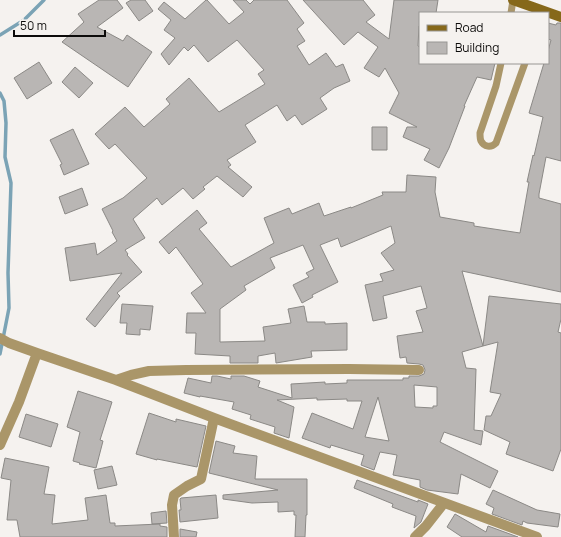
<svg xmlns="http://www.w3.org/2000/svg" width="561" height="537" viewBox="0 0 561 537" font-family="Manrope,sans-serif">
  <rect width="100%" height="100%" fill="#f5f2ef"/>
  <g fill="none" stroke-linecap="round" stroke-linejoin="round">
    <path stroke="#7ba3b5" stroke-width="3.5" d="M0 35 24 20 44 0
      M0 93 4 101 6 123 5 157 11 183 8 273 9 308 0 354"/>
  </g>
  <path fill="#b9b6b4" stroke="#8b8986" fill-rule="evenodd" d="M99 0H117L123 8 97 27 123 41 127 35 152 52 128 87 62 42 84 22 78 14Z
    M131 0H145L153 11 139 21 126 3Z
    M206 0H207L229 24 244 12 233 0H246L250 4 254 0H287L304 23 297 29 305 41 297 46 309 65 326 53 336 67 343 64 350 81 334 88 320 98 327 109 302 125 295 115 287 121 277 105 245 125 256 142 227 160 231 165 228 167 252 187 243 197 217 176 203 187 205 189 193 199 183 188 162 205 157 198 133 219 145 238 125 250 128 254 127 255 142 272 117 293 120 296 95 327 86 319 122 273 70 281 65 248 95 243 97 255 117 241 112 232 113 231 102 209 123 198 147 178 115 144 109 149 95 134 125 107 144 127 170 104 166 99 189 78 219 112 265 84 258 74 264 70 237 40 208 62 194 45 188 51 184 47 169 65 161 54 175 38 164 30 171 20 158 9 164 2 185 19Z
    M303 0H363L375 15 366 22 389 39 394 0H438L436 13H420V27L419 26 418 46 420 47V63H495L491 80 477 77 464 106H465L449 148 439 168 424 160 430 149 403 137 407 127H417L389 113 399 93 385 68 379 77 364 68 378 47 358 32 344 45Z
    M548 23 556 25 557 23H561V161L546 157 539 194V198L561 204V292L462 271 483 346 462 352 466 368 476 369 474 430 483 431 481 445 444 432 440 442 498 471 490 488 461 474 458 494 427 490 420 487V480L393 475 397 455 380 452 374 470 361 465 364 455 331 445 330 448 302 438 312 413 353 429 362 401H347V399L317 400V398L277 400 294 407 289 438 274 433 275 427 250 419 251 415 232 409 234 402 200 396V397L184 393 188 378 211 383 212 376H217L231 379V376H244L260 381 258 387 292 398 291 384 325 382V384L347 383V380H403V378H409V376H419L424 374 425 370 423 365 419 364 407 363 406 357 400 358 397 336 423 332 416 311 427 308 421 286 383 296 387 318 373 321 365 285 383 281 380 274 394 270 381 253 395 243 391 226 341 247 338 238 320 245 338 282 312 295 313 297 302 303 293 285 309 277 306 273 314 269 303 245 270 258 275 268 244 286 246 290 220 309V342L265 341 263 327 291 323 288 309 304 306 307 322H325V324L347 323V350L311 351 312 357 276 363 275 353 258 356V363H230V356L195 354 196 333H186L187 313H206L191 293 203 284 176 247 169 254 159 242 197 210 207 223 199 229 231 267 274 243 264 218 289 208 292 214 319 203 324 216 351 207V208L383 195 382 192H406L407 175 436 177 435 192 440 217 474 223V226L520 233 529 182H527L533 155 534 156 543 117 529 113 544 63H548V51L551 40 548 39ZM414 385 437 387V406H433V408L415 407ZM378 397 389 441 365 437Z
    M39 62 52 83 27 99 14 78Z
    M75 67 93 83 79 98 62 82Z
    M372 127H387V150H372Z
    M73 129 89 164 64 175 60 165 62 164 50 140Z
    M82 188 88 205 65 214 59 197Z
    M489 296 561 304V319L558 332 561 333V449L553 471 506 454 510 442 484 430 486 416H491L501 394 490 392 498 342 483 346Z
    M122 304 153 306 150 330 140 329V335L126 334 127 323H120Z
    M78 391 112 402 100 440 103 441 96 468 79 464 80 463 73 461 80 432 67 427Z
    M149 413 176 422V419L206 426 197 467 157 459V460L136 454Z
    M26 414 58 424 51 447 19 437Z
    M216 441 235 446 233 453 257 456 255 479H307V515H306L305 537H295L296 515H294V511L278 512V502L252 503 223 499V495L278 490 209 473Z
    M5 458 49 467 44 494 55 495 52 524 88 520 85 498 106 495 110 523H115V526L160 524V526L167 527V537H20L17 520H7L11 480 1 478Z
    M112 466 117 485 98 489 94 470Z
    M357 480 418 502V500L428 504 421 522 414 528 416 516 392 507 393 504 354 488Z
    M493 490 537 510 560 514 558 527 527 523 523 521 522 525 492 514 494 508 486 504Z
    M216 495 218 518 180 522 179 510H181L180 499 181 498Z
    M166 511 167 523 152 524 151 513Z
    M455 514 486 532 488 526 518 537H462L447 527Z
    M180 529 197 532 196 537H180Z"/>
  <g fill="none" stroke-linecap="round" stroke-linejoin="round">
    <path stroke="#aa9669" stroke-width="7" d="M511 13 513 0
      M501 63 496 86 480 133C480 136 480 139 481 141 484 147 491 148 496 143L525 63"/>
    <path stroke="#aa9669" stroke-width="10" d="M0 338 9 343 37 353 116 380 214 418 537 537
      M116 380 131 375 149 371 186 370 349 369 419 370
      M0 445 19 402 37 353
      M174 537 172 505 174 495 187 486 201 479 214 418
      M415 537 426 526 444 503"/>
    <path stroke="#86681a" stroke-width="10" d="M513 0 561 17"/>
  </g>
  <rect x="419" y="12" width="130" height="52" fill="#f5f2ef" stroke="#989693"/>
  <rect x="427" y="25" width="20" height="6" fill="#86681a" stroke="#989693"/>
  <text x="455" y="32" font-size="12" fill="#0c0b0a">Road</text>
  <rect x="427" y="42" width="20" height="12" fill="#b9b6b4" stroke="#989693"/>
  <text x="455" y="52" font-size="12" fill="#0c0b0a">Building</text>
  <path d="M14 30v6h91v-6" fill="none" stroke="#0c0b0a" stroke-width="2"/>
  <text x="20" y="30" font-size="12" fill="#0c0b0a" stroke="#f5f2ef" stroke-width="3" paint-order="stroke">50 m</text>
</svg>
